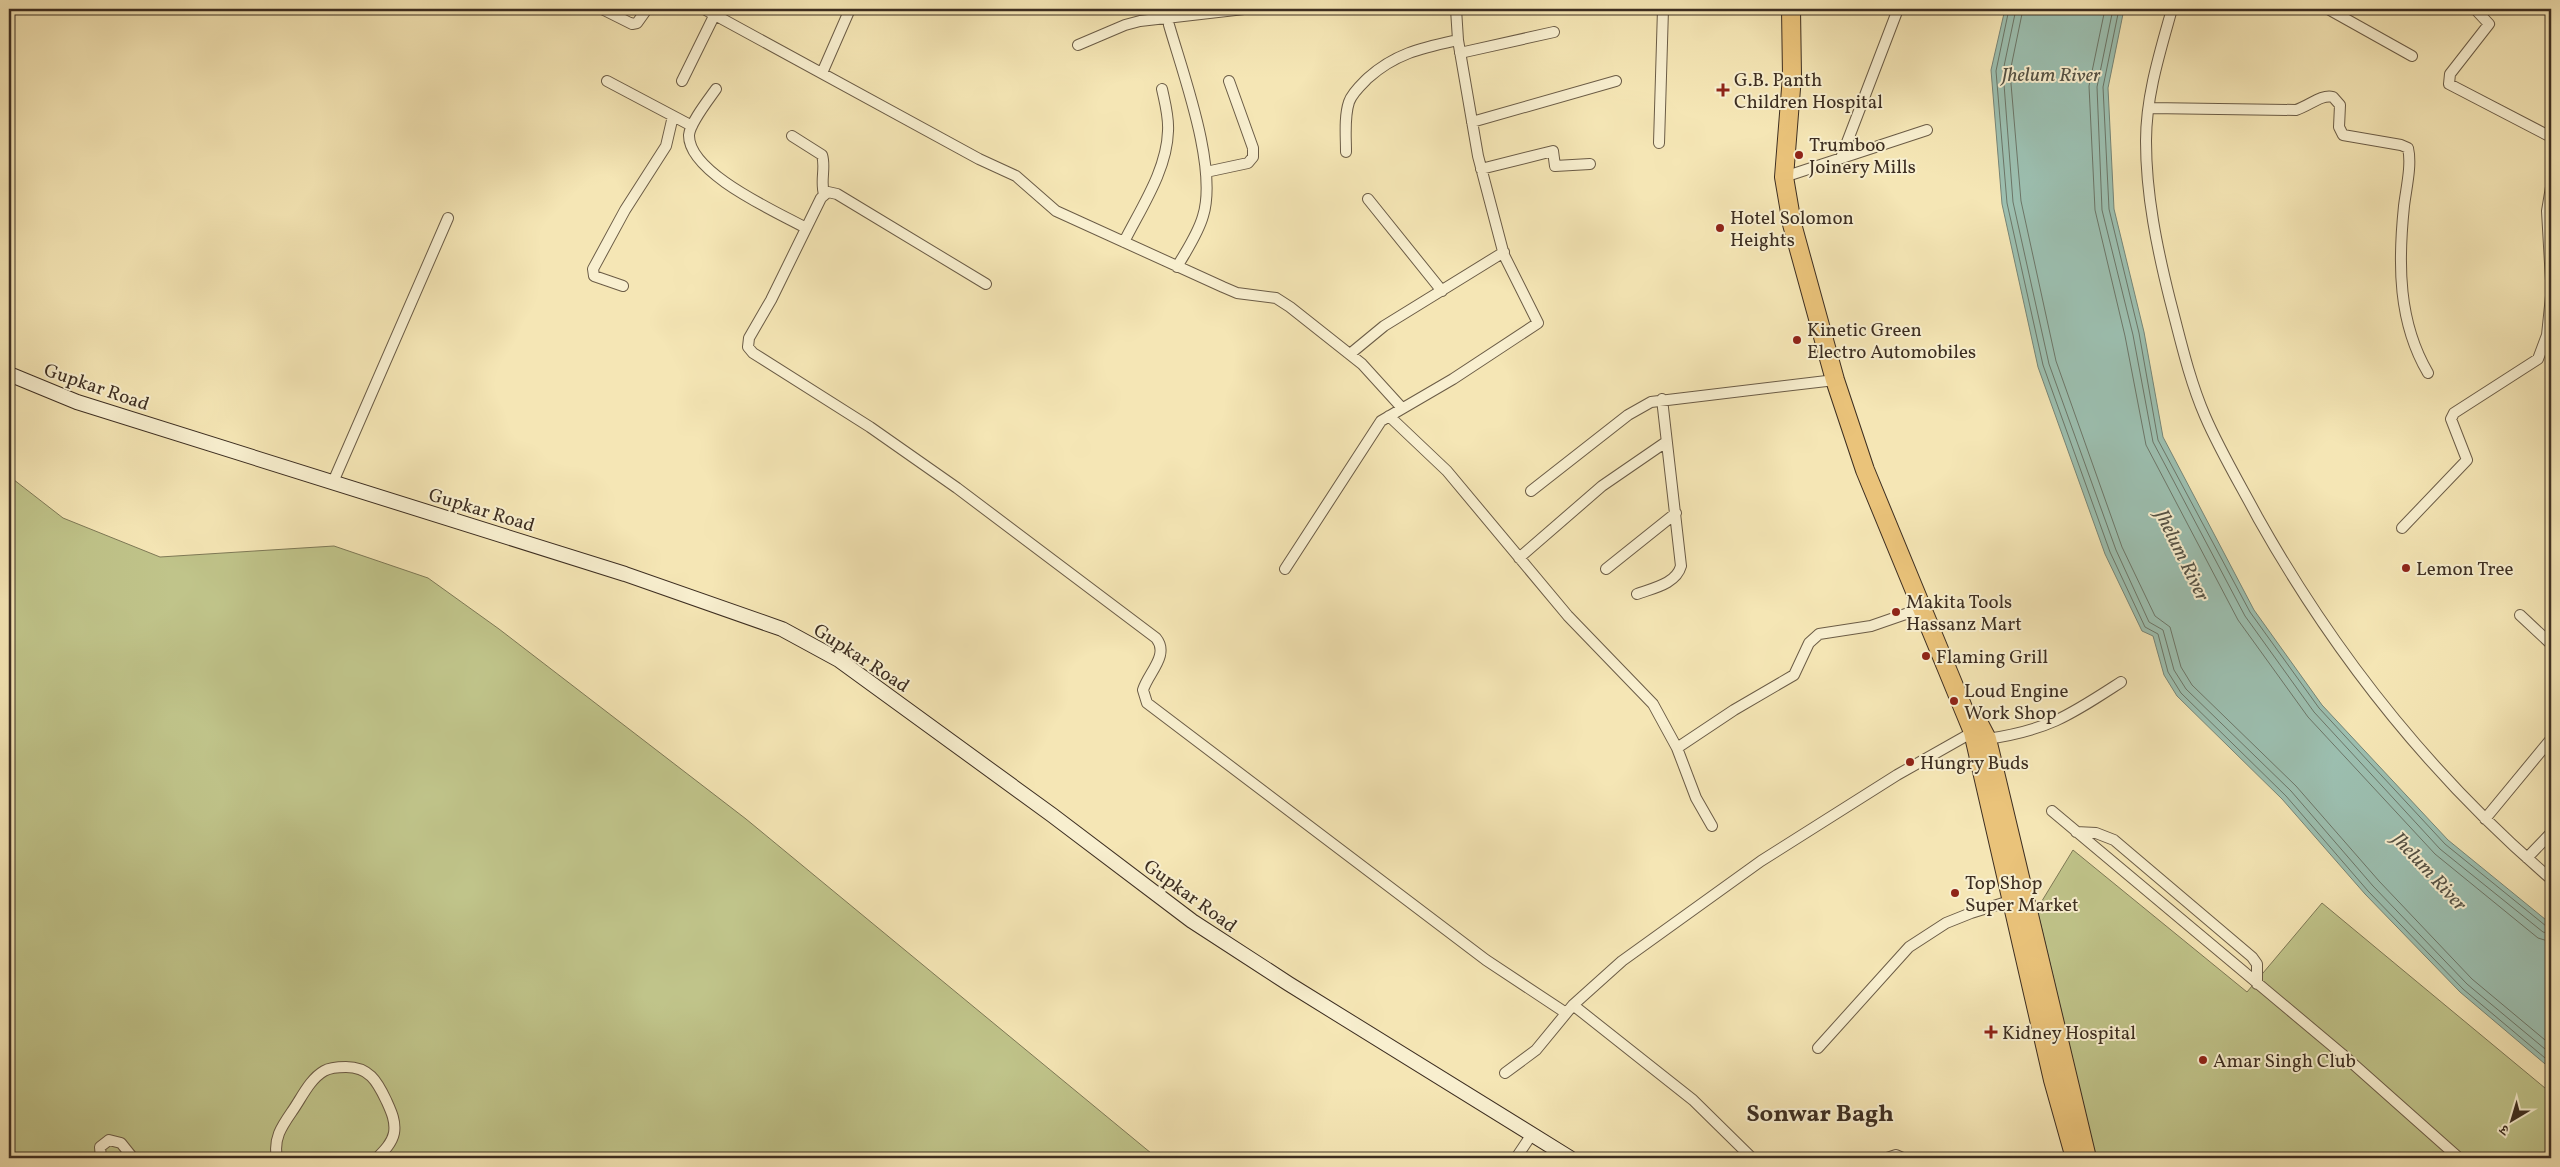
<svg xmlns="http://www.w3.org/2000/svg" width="2560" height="1167" viewBox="0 0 2560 1167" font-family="Vollkorn,'Noto Serif Devanagari',serif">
  <rect width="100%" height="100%" fill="#f5e6b5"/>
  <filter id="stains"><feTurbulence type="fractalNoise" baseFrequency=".004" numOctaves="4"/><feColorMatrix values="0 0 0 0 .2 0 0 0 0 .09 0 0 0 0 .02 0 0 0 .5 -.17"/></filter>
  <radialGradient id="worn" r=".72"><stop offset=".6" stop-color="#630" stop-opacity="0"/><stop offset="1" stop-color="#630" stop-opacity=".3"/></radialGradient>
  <path fill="#c0c48a" stroke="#7e7956" d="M9 476 63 518 160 557 334 546 428 578 499 629 746 819 1157 1158H9Z
    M2073 850 2247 992 2322 903 2551 1093V1158H2096L2037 909Z"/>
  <path fill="#9cbfb0" stroke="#768577" d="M2005 9H2124L2108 88 2114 209 2144 332 2163 437 2254 610 2322 705 2448 840 2551 924V1069L2460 992 2365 894 2282 799 2177 696 2164 675 2153 636 2142 631 2105 554 2038 367 2002 204 1991 70Z"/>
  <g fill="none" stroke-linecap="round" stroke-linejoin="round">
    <path stroke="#6c7668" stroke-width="1" d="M2009 9 1996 71 2007 203 2043 365 2110 552 2145 627 2158 634 2168 672 2181 693 2286 796 2368 891 2463 989 2551 1063
      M2016 9 2003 71 2013 202 2049 364 2116 550 2149 622 2163 630 2174 670 2186 689 2291 791 2373 886 2467 984 2551 1054
      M2023 9 2010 72 2021 201 2056 361 2122 547 2155 616 2170 627 2181 667 2192 685 2296 786 2379 881 2472 979 2551 1045
      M2105 9 2089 86 2095 210 2125 336 2146 445 2238 620 2308 717 2435 854 2538 938 2551 942
      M2113 9 2097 87 2102 210 2133 335 2153 442 2245 616 2314 712 2440 849 2543 932 2551 934
      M2119 9 2103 87 2109 209 2139 333 2158 440 2250 612 2319 708 2445 844 2546 926 2551 928"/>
    <defs>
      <path id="street" d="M602 9 632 24 637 23 647 9
        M704 9 979 159 1016 176 1056 211 1223 287 1237 293 1276 298 1290 307 1362 364 1402 408
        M2172 9C2160 52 2146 96 2146 141 2146 195 2157 248 2170 300 2180 338 2189 379 2205 416 2220 451 2240 484 2258 518 2335 655 2432 777 2551 879
        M2328 9 2412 56
        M2475 9 2489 24 2450 74 2449 84 2551 137
        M1169 25C1183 74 1218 168 1203 216 1198 234 1186 251 1177 267
        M1078 45 1125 25 1140 21 1244 9
        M1460 53 1554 32
        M822 73 850 9
        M607 81 692 126
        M682 81 715 14
        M716 89C709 99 690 123 689 135 688 173 777 212 806 228
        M2150 108 2296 110C2309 106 2321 94 2333 97L2340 105 2339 127 2343 135 2401 145 2408 148C2412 165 2406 189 2404 206 2398 264 2398 322 2428 373
        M1472 122 1616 81
        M792 136 822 155C826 167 820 181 824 194
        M1659 143 1663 9
        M1346 152C1346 136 1344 117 1349 102 1352 93 1361 85 1368 78 1396 53 1422 48 1458 40
        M1841 158 1898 9
        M1481 169 1553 151 1555 166 1590 164
        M1206 172 1248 163 1253 157V148L1229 81
        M1784 177 1927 130
        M2551 187 2547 211 2551 281
        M1368 199 1442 291
        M1124 242C1141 208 1167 170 1168 131 1169 117 1165 103 1162 89
        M986 284 837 194 828 192 821 198 771 300 749 338 748 347 753 353 870 427 957 488 1156 638C1170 655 1148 673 1143 690L1147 703 1486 960 1566 1013
        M623 286 594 276 593 269 625 210 666 146 673 116
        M1350 354 1384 326 1504 252
        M1389 416 1447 471 1568 616 1653 704 1677 748 1696 798 1712 826
        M333 482 448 218
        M1531 491 1628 415 1651 402 1835 380
        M2402 528 2467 460 2451 419 2454 413 2538 359 2547 335 2551 296
        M1519 558 1602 486 1666 442
        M1285 569 1381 421 1453 379 1538 323 1504 255 1478 156 1458 40 1456 9
        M1606 569 1676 513
        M1637 594C1653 588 1676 584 1681 566L1662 399
        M2520 615 2551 644
        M1987 739C2049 730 2070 715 2121 682
        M1677 748 1734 710 1794 675 1809 643 1819 634 1871 626 1923 608
        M2052 811 2342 1054 2459 1158
        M2485 819 2551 739
        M2076 832 2096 833 2114 840 2252 957 2257 964V984
        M2527 858 2551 833
        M1573 1005 1693 1100 1752 1158
        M1818 1048 1909 947 1946 923 1971 913 2013 900
        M1505 1073 1536 1050 1573 1005 1622 961 1761 861 1897 775 1973 732
        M101 1158 100 1147 109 1140 121 1143 133 1158
        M277 1158C273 1138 282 1126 293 1110 302 1097 310 1079 324 1071 329 1068 339 1067 346 1067 369 1067 377 1081 386 1100 391 1111 396 1121 394 1133 392 1143 384 1151 377 1158
        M1516 1158 1532 1134
        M1887 1158 1896 1155 1903 1158"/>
      <path id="secondary" d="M9 374 77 402 625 574 782 629 839 660 1052 815 1192 921 1289 984 1570 1158"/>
      <path id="highway" d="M1791 9 1792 76 1784 177 1792 224 1835 380 1865 470 1973 732 2053 1080 2075 1158
        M1975 716 1987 739 2087 1158"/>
    </defs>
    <use href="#street" stroke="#6b5c46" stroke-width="12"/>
    <use href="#secondary" stroke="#3d2e21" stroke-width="16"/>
    <use href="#highway" stroke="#3d2e21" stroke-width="20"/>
    <use href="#street" stroke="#f8efcf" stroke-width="10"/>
    <use href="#secondary" stroke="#f8efcf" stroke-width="14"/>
    <use href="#highway" stroke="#eac37a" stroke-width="18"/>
  </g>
  <g fill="#8f2418" stroke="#f8efcf" stroke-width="2">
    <path d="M1720.5 82.5h5v5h5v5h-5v5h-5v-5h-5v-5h5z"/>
    <circle cx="1799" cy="155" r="5"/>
    <circle cx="1720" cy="228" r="5"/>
    <circle cx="1797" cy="340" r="5"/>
    <circle cx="2406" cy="568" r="5"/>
    <circle cx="1896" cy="612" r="5"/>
    <circle cx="1926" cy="656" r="5"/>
    <circle cx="1954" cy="701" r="5"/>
    <circle cx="1910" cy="762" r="5"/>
    <circle cx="1955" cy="893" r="5"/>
    <path d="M1988.5 1024.5h5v5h5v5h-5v5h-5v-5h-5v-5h5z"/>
    <circle cx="2203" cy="1060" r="5"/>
  </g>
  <g text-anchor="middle" stroke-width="4" stroke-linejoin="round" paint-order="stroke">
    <g font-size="19" fill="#3d2e21" stroke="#f8efcf" text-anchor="start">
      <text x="1734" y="86">G.B. Panth<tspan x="1734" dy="22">Children Hospital</tspan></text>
      <text x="1809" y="151">Trumboo<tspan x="1809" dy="22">Joinery Mills</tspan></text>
      <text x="1730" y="224">Hotel Solomon<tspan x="1730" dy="22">Heights</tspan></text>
      <text x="1807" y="336">Kinetic Green<tspan x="1807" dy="22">Electro Automobiles</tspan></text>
      <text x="2416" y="575">Lemon Tree</text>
      <text x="1906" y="608">Makita Tools<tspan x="1906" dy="22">Hassanz Mart</tspan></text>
      <text x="1936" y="663">Flaming Grill</text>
      <text x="1964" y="697">Loud Engine<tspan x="1964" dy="22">Work Shop</tspan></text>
      <text x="1920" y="769">Hungry Buds</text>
      <text x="1965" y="889">Top Shop<tspan x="1965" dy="22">Super Market</tspan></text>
      <text x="2002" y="1039">Kidney Hospital</text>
      <text x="2213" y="1067">Amar Singh Club</text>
    </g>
    <g font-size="19" fill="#3d2e21" stroke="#f8efcf">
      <text transform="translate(97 386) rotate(19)" y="7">Gupkar Road</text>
      <text transform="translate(482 509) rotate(17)" y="7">Gupkar Road</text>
      <text transform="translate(862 657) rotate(33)" y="7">Gupkar Road</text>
      <text transform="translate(1191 895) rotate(36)" y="7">Gupkar Road</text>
    </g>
    <g font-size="20" font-style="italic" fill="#555245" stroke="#f8efcf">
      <text x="2051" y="81">Jhelum River</text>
      <text transform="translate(2183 555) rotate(64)" y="7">Jhelum River</text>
      <text transform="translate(2430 871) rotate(47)" y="7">Jhelum River</text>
    </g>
    <g font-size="24" font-weight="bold" fill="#3d2e21" stroke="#f8efcf">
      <text x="1820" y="1121">Sonwar Bagh</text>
    </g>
  </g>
  <rect width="2560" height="1167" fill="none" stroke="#f5e6b5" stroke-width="30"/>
  <rect x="10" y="10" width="2540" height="1147" fill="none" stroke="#3d2e21" stroke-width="2.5"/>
  <rect x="15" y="15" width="2530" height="1137" fill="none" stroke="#3d2e21"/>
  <g transform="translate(2512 1120) rotate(218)" stroke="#f8efcf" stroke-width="4" paint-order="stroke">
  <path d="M0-4L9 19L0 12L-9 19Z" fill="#3d2e21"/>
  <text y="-8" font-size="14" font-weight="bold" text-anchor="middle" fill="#3d2e21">उ</text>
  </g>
  <rect width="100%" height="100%" filter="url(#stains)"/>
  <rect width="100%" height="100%" fill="url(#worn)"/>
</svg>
